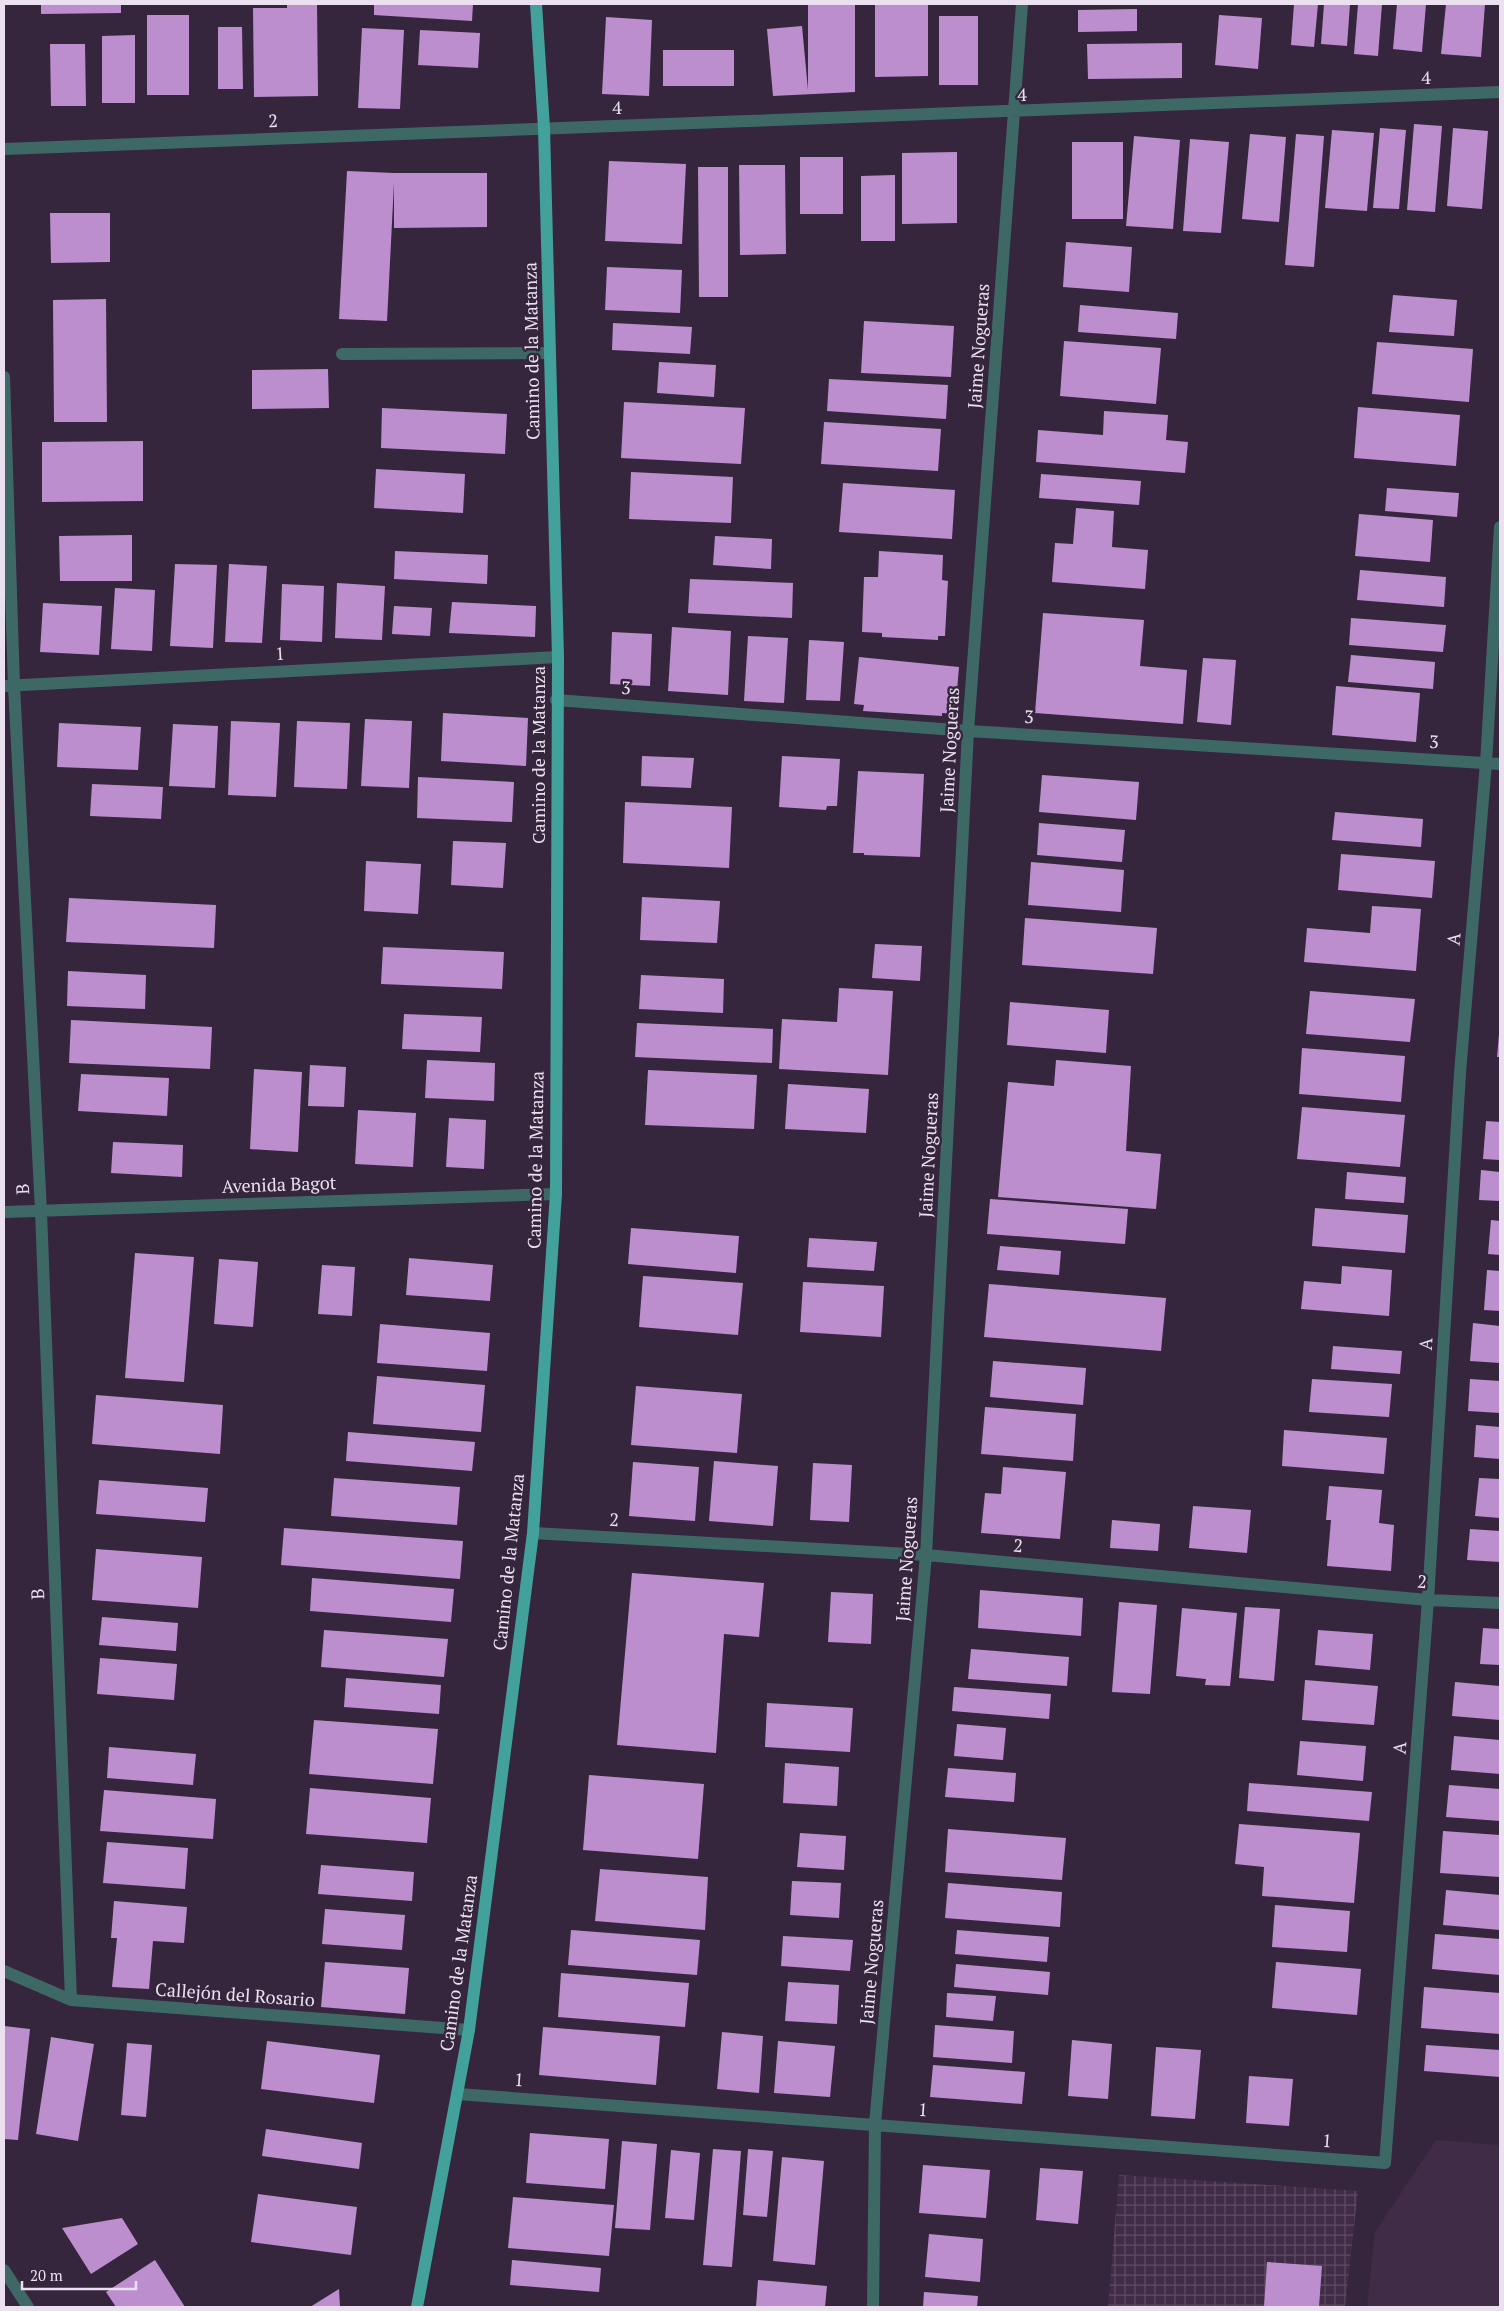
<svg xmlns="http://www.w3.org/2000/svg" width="1504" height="2311" viewBox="0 0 1504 2311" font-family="'PT Serif',serif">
  <defs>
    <pattern id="industrial-grid" width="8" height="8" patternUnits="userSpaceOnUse" patternTransform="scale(1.25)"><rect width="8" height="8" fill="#412c48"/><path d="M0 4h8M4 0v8" fill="none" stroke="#5d4a63"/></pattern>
  </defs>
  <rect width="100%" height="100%" fill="#36263d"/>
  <path fill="#412c48" d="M1436 2140 1500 2145V2307H1367L1375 2232Z"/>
  <path fill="url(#industrial-grid)" d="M1119 2175 1358 2191 1345 2307H1108Z"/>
  <path fill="#bd8ece" d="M41 4H121V13L41 14Z
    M287 4H317L318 96 254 97 253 8H287Z
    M374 4H473L472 21 374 15Z
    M808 4H855V92L773 96 767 29 802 26 808 90Z
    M875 4H928V76L875 77Z
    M1294 4H1318L1314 47 1291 45Z
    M1324 4H1350L1347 46 1321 44Z
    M1358 4H1382L1378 56 1354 54Z
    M1397 4H1426L1422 52 1393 49Z
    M1446 4H1485L1481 57 1441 54Z
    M1137 9V31L1078 32V10Z
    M147 15H189V95H147Z
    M1219 15 1262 18 1258 69 1215 65Z
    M939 16H978V85H939Z
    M606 17 652 20 649 96 602 94Z
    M218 27H242L243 89H218Z
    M362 28 404 30 400 109 358 108Z
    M420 30 480 33 478 68 418 65Z
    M135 35V103H102V36Z
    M1182 43V78L1088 79 1087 44Z
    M50 44H85L86 106H51Z
    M663 50H734V86H663Z
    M1414 124 1442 126 1435 212 1407 210Z
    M1380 128 1406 130 1399 209 1373 208Z
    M1453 128 1488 131 1482 209 1447 206Z
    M1332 130 1374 133 1367 211 1325 208Z
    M1250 134 1286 137 1279 222 1242 219Z
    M1296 134 1324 136 1314 267 1285 265Z
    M1134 136 1180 140 1173 229 1126 226Z
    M1190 139 1229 142 1221 233 1183 231Z
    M1072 142H1123V219H1072Z
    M957 152V223L902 224V153Z
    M800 157H843V214H800Z
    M609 161 686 164 682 244 605 241Z
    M739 165H785L786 254 740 255Z
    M698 167H728V297H699Z
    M347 171 394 173H487V227L394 228V183L387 321 339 319Z
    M895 175V241H861V176Z
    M50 213H110V262L51 263Z
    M1066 242 1132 247 1129 292 1063 287Z
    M607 267 682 270 680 313 605 310Z
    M1393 295 1457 300 1454 336 1389 332Z
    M106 299 107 422H54L53 300Z
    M1080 305 1178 313 1176 339 1078 332Z
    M864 321 954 326 951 377 861 373Z
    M613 323 692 327 690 354 612 350Z
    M1064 341 1161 348 1156 404 1060 396Z
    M1377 342 1473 349 1469 402 1372 394Z
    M659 362 716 365 714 397 657 393Z
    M328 369 329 408 252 409V370Z
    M829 379 948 385 946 419 827 411Z
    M624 402 745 408 741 464 621 458Z
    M1358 407 1460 415 1456 466 1354 458Z
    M382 408 507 414 505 454 381 448Z
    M1104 411 1168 415 1166 440 1188 442 1185 473 1036 462 1038 430 1103 435Z
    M824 422 941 429 938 471 821 464Z
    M143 441V501L42 502V442Z
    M376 469 465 474 463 513 374 508Z
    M631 472 733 477 731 523 629 519Z
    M1041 474 1141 481 1139 505 1039 498Z
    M843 483 955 490 952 539 839 532Z
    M1387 488 1459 493 1457 517 1385 511Z
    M1076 508 1114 511 1112 547 1148 550 1145 589 1052 582 1055 543 1073 544Z
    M1359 514 1433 520 1430 562 1355 556Z
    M132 535V581H60L59 536Z
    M715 536 772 539 771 569 713 565Z
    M395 551 488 555 487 584 394 579Z
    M879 551 943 555 942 580 948 581 945 636H938V640L882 637V633L862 632 864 577H878Z
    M175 564 217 565 213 648 170 646Z
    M229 564 267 566 262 643 225 642Z
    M1360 570 1446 577 1444 607 1357 600Z
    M690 579 793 583 792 618 688 613Z
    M337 583 385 586 382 640 335 638Z
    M282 584 324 586 322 642 280 640Z
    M115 588 155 590 152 651 111 649Z
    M452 602 536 606 535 637 449 633Z
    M43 603 102 606 99 655 40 652Z
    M394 606 432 608 430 636 392 634Z
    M1043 613 1144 620 1140 666 1187 670 1183 724 1035 713Z
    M1351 618 1446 625 1443 652 1349 645Z
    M672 627 731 631 728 695 668 691Z
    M612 632 652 634 650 686 610 684Z
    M748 636 788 638 784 703 744 701Z
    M809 640 844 642 840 701 806 700Z
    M1351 655 1435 662 1433 689 1348 682Z
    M859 657 959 667 955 714 942 713V716L863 711 864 705 854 704Z
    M1203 658 1236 660 1231 725 1197 722Z
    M1336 686 1420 693 1416 742 1332 735Z
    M443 713 528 718 526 766 441 761Z
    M365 719 412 721 409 788 361 786Z
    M231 721 280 723 276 797 228 795Z
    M297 721 350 723 347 789 294 787Z
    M59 723 141 727 138 770 57 767Z
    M173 724 218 726 215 788 169 786Z
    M642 756 694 758 691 788 641 786Z
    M782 756 840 759 837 806H827L826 810 779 807Z
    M858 771 924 774 920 857 864 855V853H853Z
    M1042 775 1139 782 1136 820 1039 812Z
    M418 777 514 782 512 822 417 818Z
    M92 784 163 787 161 819 90 816Z
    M625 802 732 807 729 868 623 863Z
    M1335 812 1423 819 1421 847 1332 840Z
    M1039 823 1125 830 1122 862 1037 855Z
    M453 841 506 843 503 888 451 885Z
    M1341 854 1435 861 1432 898 1338 890Z
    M366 861 421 864 418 914 364 911Z
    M1031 862 1124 870 1121 912 1028 905Z
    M642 897 720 901 717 943 640 940Z
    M69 898 216 905 214 948 66 942Z
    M1372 906 1421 909 1416 971 1304 962 1307 928 1370 933Z
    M1025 918 1157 928 1153 974 1022 965Z
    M875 944 922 946 920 981 872 978Z
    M383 947 504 952 502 989 381 984Z
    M68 971 146 975 145 1009 67 1006Z
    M641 975 724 979 723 1013 639 1009Z
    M839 988 893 991 888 1075 779 1069 782 1019 837 1022Z
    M1310 991 1415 999 1410 1042 1306 1034Z
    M1010 1002 1109 1010 1106 1053 1007 1045Z
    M404 1014 482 1017 480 1052 402 1049Z
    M71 1020 212 1027 210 1069 69 1063Z
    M637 1023 773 1029 772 1063 635 1057Z
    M1499 1034 1500 1035V1057H1497Z
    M1302 1048 1405 1056 1401 1102 1299 1094Z
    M427 1060 495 1063 494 1101 425 1098Z
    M1056 1060 1131 1066 1126 1151 1161 1154 1156 1209 998 1197 1008 1082 1054 1086Z
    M310 1065 346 1067 344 1107 308 1106Z
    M254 1069 302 1072 298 1152 250 1149Z
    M648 1070 757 1075 754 1129 645 1125Z
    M81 1074 169 1078 167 1116 78 1111Z
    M788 1084 869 1089 866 1133 785 1129Z
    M1302 1107 1405 1115 1400 1167 1297 1159Z
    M358 1110 416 1113 413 1167 355 1164Z
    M449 1118 486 1120 484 1169 446 1167Z
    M1486 1121 1500 1122V1160L1483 1159Z
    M113 1142 183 1145 182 1177 111 1173Z
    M1481 1170 1500 1172V1201L1479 1200Z
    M1347 1172 1406 1177 1404 1203 1345 1199Z
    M990 1199 1128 1209 1125 1244 987 1234Z
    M1315 1208 1408 1215 1405 1253 1312 1246Z
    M1491 1220 1500 1221V1255L1488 1254Z
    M631 1228 739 1236 736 1273 628 1264Z
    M809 1238 877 1242 874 1271 807 1267Z
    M1000 1246 1061 1251 1059 1275 997 1270Z
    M135 1253 194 1257 184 1382 125 1378Z
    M409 1258 493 1265 490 1301 406 1295Z
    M219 1259 258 1262 253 1327 214 1324Z
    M322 1265 355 1267 352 1316 318 1314Z
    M1342 1266 1392 1270 1389 1316 1301 1309 1304 1281 1341 1284Z
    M1487 1270 1500 1271V1311L1484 1310Z
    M643 1276 743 1283 738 1335 639 1327Z
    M803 1282 884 1286 881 1337 800 1332Z
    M989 1284 1166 1298 1161 1351 984 1337Z
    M1473 1323 1500 1326V1363L1470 1361Z
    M380 1324 490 1333 487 1371 377 1363Z
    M1333 1346 1402 1351 1400 1374 1331 1369Z
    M993 1361 1086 1368 1083 1405 990 1397Z
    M377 1376 485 1385 481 1432 373 1424Z
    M1312 1379 1392 1384 1389 1417 1309 1412Z
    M1470 1379 1500 1381V1413L1468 1411Z
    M636 1386 742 1394 737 1453 631 1445Z
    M96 1395 223 1405 220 1454 92 1444Z
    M985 1407 1076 1414 1073 1461 981 1454Z
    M1476 1425 1500 1427V1459L1474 1457Z
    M1284 1430 1387 1438 1384 1474 1282 1466Z
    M348 1432 475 1442 472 1471 346 1461Z
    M714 1461 778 1466 773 1526 709 1521Z
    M633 1462 699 1467 695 1521 629 1516Z
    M813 1463 852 1465 849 1522 810 1520Z
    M1003 1467 1066 1472 1060 1539 981 1533 985 1493 1001 1494Z
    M334 1478 460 1487 457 1525 331 1516Z
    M1479 1478 1500 1479V1518L1475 1516Z
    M99 1480 208 1488 205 1522 96 1514Z
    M1329 1486 1382 1490 1379 1523 1394 1525 1391 1571 1327 1566 1331 1520H1326Z
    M1193 1506 1251 1510 1247 1553 1189 1548Z
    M1112 1520 1160 1524 1158 1551 1110 1548Z
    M284 1528 463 1541 460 1579 281 1565Z
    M1470 1529 1500 1531V1562L1467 1560Z
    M96 1549 202 1557 198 1608 92 1600Z
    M632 1573 764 1583 759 1637 724 1634 716 1753 617 1745Z
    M312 1578 454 1589 451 1622 310 1611Z
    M980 1590 1083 1598 1081 1636 978 1628Z
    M831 1592 873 1594 871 1644 828 1642Z
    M1119 1602 1157 1605 1150 1694 1112 1692Z
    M1245 1607 1280 1609 1274 1681 1239 1678Z
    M1182 1608 1237 1613 1230 1686 1205 1685 1206 1679 1176 1676Z
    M102 1617 178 1623 176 1651 99 1645Z
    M1483 1628 1500 1629V1665L1480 1664Z
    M324 1630 448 1639 444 1677 321 1667Z
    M1318 1630 1373 1634 1370 1670 1315 1665Z
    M971 1649 1069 1657 1067 1686 968 1679Z
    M100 1658 177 1664 174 1700 97 1694Z
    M346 1678 441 1685 439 1714 344 1707Z
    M1305 1680 1378 1686 1374 1725 1302 1720Z
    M1455 1682 1500 1686V1720L1452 1716Z
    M954 1687 1051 1694 1049 1719 952 1711Z
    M767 1703 853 1708 850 1752 765 1747Z
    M314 1720 438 1729 433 1784 309 1774Z
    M957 1724 1006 1728 1003 1760 954 1756Z
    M1454 1736 1500 1740V1774L1451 1770Z
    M1300 1741 1366 1746 1363 1781 1297 1775Z
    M109 1747 196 1754 193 1785 107 1778Z
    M785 1763 839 1767 837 1806 783 1803Z
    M948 1768 1016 1773 1014 1802 945 1797Z
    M589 1775 704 1784 698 1859 583 1850Z
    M1249 1783 1372 1792 1369 1821 1247 1811Z
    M1449 1785 1500 1789V1821L1446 1817Z
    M310 1788 431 1798 427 1843 306 1834Z
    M104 1790 216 1799 213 1839 100 1831Z
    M1239 1824 1360 1833 1354 1903 1262 1896 1264 1867 1235 1864Z
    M948 1829 1066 1838 1062 1880 945 1872Z
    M1443 1831 1500 1835V1877L1440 1873Z
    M800 1833 846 1836 844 1870 797 1867Z
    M107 1842 188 1848 185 1889 103 1883Z
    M321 1865 414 1872 412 1901 318 1894Z
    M600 1869 708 1877 705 1930 595 1921Z
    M792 1881 841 1883 839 1918 790 1915Z
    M948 1883 1062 1892 1060 1927 945 1918Z
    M1446 1890 1500 1895V1930L1443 1925Z
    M114 1901 187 1907 184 1943 153 1941 149 1989 112 1987 117 1938H111Z
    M1275 1905 1350 1911 1347 1952 1272 1947Z
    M325 1909 405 1915 402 1950 322 1944Z
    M571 1930 700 1940 697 1975 568 1965Z
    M957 1930 1049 1937 1047 1962 955 1954Z
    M1435 1934 1500 1939V1975L1432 1969Z
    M783 1936 853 1940 850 1971 781 1966Z
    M325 1962 409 1968 405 2014 321 2007Z
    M1276 1962 1361 1969 1357 2015 1272 2008Z
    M956 1964 1050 1972 1048 1995 954 1987Z
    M561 1973 689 1983 685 2027 558 2017Z
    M788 1982 839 1985 837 2024 785 2021Z
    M1424 1987 1500 1993V2034L1421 2028Z
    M947 1993 996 1996 993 2021 946 2017Z
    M935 2025 1014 2031 1012 2063 933 2057Z
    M4 2026 30 2029 18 2140 4 2139Z
    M543 2027 660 2036 656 2085 539 2075Z
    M722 2032 763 2036 759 2093 717 2089Z
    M51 2037 94 2044 78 2141 36 2134Z
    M1072 2040 1112 2044 1108 2099 1068 2096Z
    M267 2041 380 2055 374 2103 261 2089Z
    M778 2041 835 2046 830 2097 774 2093Z
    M127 2043 152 2045 146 2117 121 2115Z
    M1426 2045 1500 2050V2077L1424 2071Z
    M1156 2047 1201 2050 1195 2119 1151 2116Z
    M933 2065 1025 2072 1022 2104 930 2097Z
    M1249 2076 1293 2079 1289 2126 1246 2123Z
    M266 2129 362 2143 359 2169 262 2156Z
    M530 2133 609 2139 605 2189 526 2183Z
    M622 2141 657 2144 650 2230 615 2228Z
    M713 2149 741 2151 732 2267 703 2265Z
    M748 2149 773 2151 767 2217 743 2215Z
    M671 2150 700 2153 694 2220 665 2218Z
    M782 2157 824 2161 815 2265 773 2261Z
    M923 2165 990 2170 986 2218 919 2213Z
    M1040 2168 1083 2171 1078 2224 1036 2220Z
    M258 2194 357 2207 351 2255 251 2242Z
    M513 2197 614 2205 609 2256 508 2248Z
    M122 2218 138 2244 91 2274 62 2228Z
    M929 2234 983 2239 980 2282 925 2277Z
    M155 2260 185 2307H116L106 2292Z
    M512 2260 601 2268 599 2292 510 2285Z
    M1267 2262 1322 2266 1319 2307H1264Z
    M758 2280 827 2286 825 2307H756Z
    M339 2289 340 2307H310Z
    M924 2292 978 2296 977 2307H923Z"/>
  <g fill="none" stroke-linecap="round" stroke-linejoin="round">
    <path stroke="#3e6865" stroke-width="12" d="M4 149C503 129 1001 113 1500 92
      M342 354 550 353
      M4 377 14 686 41 1211 71 2000
      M4 686 558 657
      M556 700 968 731 1500 764
      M4 1212 556 1194
      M533 1533 926 1555 1428 1600 1500 1603
      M4 1971 71 2000 469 2030
      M458 2094 1385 2163 1428 1600 1460 1073 1486 763 1500 527
      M4 2270 28 2307
      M873 2307 875 2124 926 1555 968 731 1022 4"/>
    <path stroke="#43a19c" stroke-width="12" d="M417 2307 469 2030 533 1533 556 1194 558 657 544 128 536 4"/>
  </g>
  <g text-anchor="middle" stroke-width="5" stroke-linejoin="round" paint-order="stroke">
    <g font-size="18" fill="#eae0ef" stroke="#36263d">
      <text transform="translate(1426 78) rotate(-2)" y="6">4</text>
      <text transform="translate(1022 95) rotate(-2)" y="6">4</text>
      <text transform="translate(617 108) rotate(-2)" y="6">4</text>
      <text transform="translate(273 121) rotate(-2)" y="6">2</text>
      <text transform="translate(979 346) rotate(-86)" y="6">Jaime Nogueras</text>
      <text transform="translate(532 351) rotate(-91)" y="6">Camino de la Matanza</text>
      <text transform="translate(280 654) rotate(-3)" y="6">1</text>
      <text transform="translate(626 688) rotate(4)" y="6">3</text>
      <text transform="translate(1029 717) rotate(4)" y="6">3</text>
      <text transform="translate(1434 742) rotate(4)" y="6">3</text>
      <text transform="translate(950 750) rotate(-87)" y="6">Jaime Nogueras</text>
      <text transform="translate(539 755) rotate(-90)" y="6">Camino de la Matanza</text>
      <text transform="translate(1454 939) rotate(-85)" y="6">A</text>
      <text transform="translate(929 1155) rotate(-87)" y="6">Jaime Nogueras</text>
      <text transform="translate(536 1160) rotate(-89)" y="6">Camino de la Matanza</text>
      <text transform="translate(279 1185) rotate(-2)" y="6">Avenida Bagot</text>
      <text transform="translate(23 1189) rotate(-93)" y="6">B</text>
      <text transform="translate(1426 1344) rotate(-87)" y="6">A</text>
      <text transform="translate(614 1520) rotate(3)" y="6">2</text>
      <text transform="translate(1018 1546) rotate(5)" y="6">2</text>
      <text transform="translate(907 1559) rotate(-86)" y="6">Jaime Nogueras</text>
      <text transform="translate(509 1562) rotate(-84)" y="6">Camino de la Matanza</text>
      <text transform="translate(1422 1582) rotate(5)" y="6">2</text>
      <text transform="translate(38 1594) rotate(-92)" y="6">B</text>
      <text transform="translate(1400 1748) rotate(-86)" y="6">A</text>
      <text transform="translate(872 1962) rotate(-85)" y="6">Jaime Nogueras</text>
      <text transform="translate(459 1963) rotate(-82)" y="6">Camino de la Matanza</text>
      <text transform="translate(235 1995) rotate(4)" y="6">Callejón del Rosario</text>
      <text transform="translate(519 2080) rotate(4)" y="6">1</text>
      <text transform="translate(923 2110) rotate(4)" y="6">1</text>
      <text transform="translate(1327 2141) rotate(4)" y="6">1</text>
    </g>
  </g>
  <rect width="1504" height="2311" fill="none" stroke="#eae0ef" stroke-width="10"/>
  <path d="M22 2281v8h114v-8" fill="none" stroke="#eae0ef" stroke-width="2.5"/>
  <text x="30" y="2281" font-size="15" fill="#eae0ef" stroke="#36263d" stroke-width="4" paint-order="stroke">20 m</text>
</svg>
